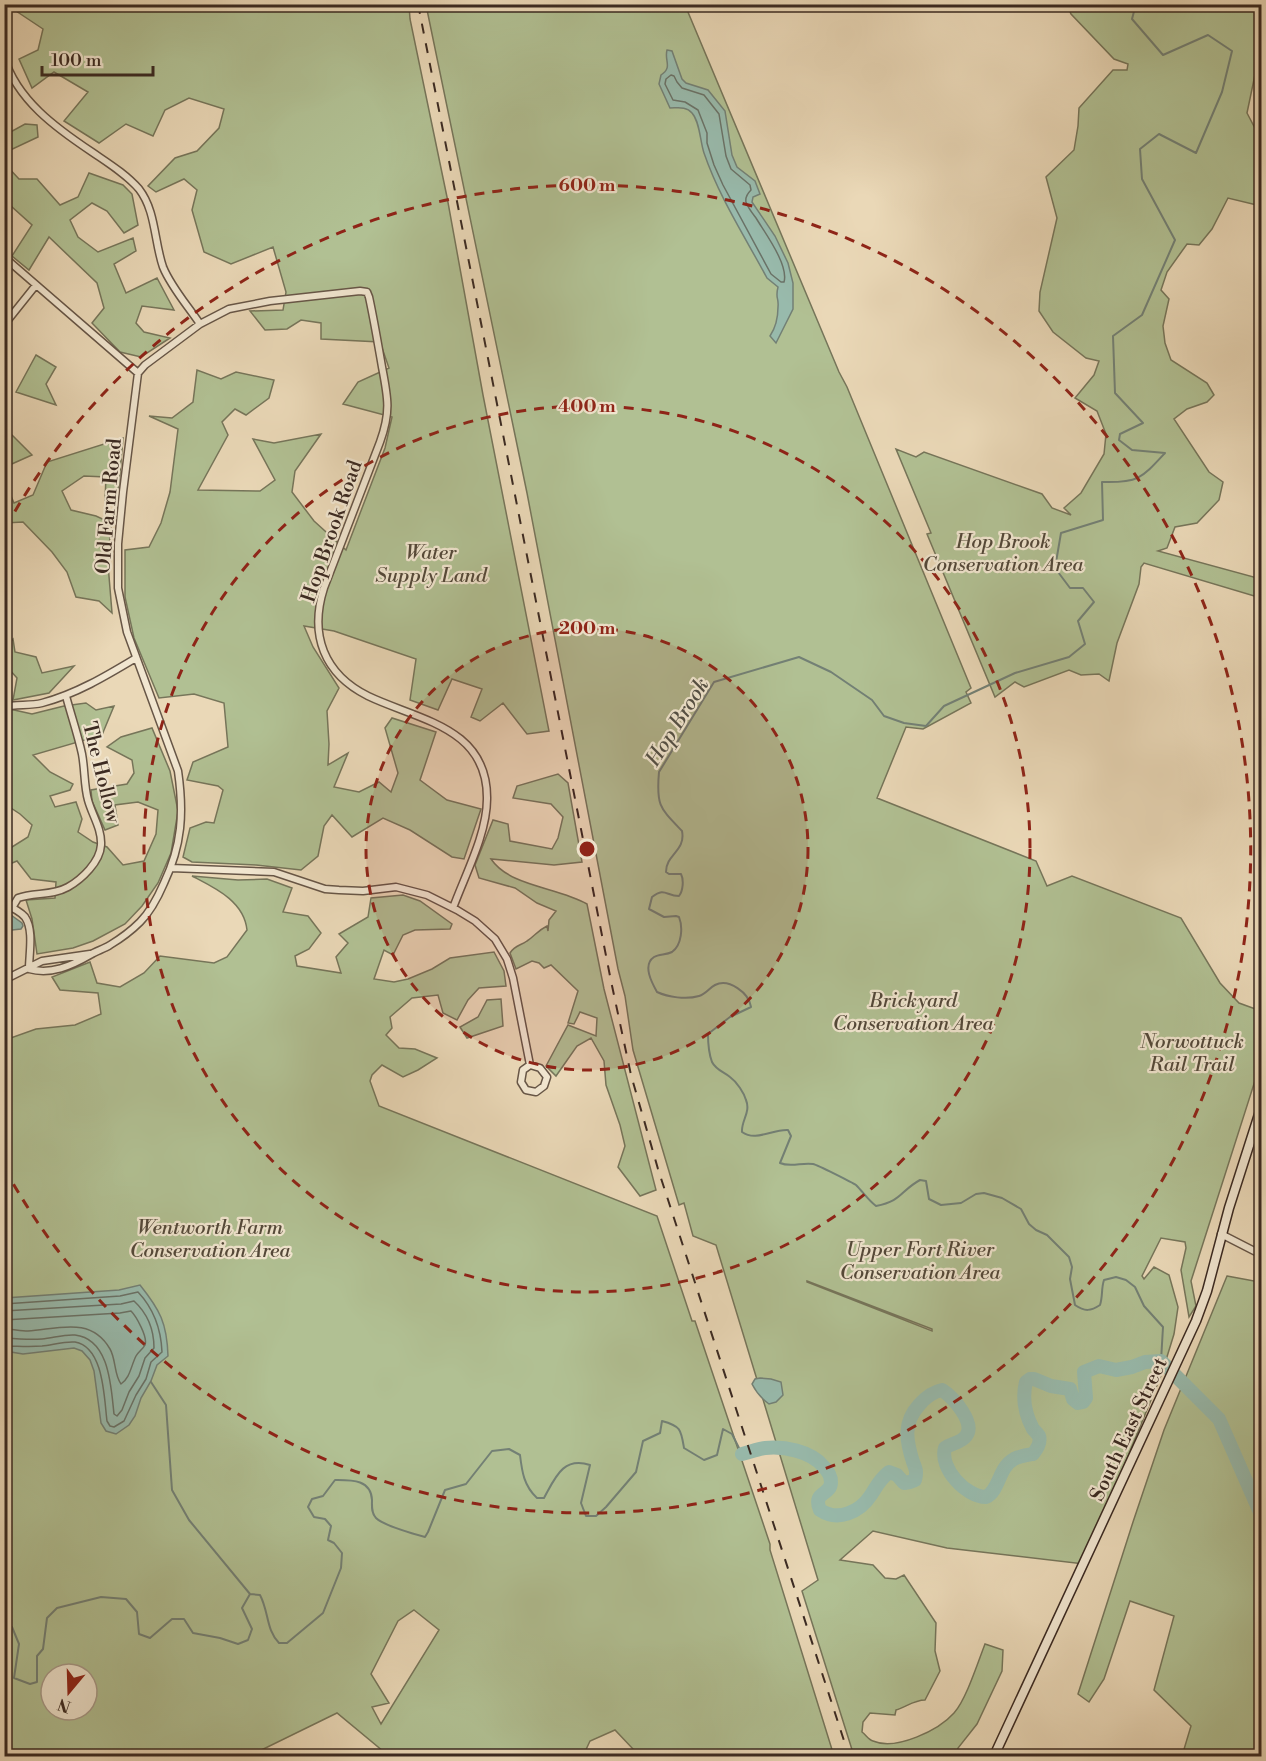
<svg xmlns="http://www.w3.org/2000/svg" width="1266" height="1761" viewBox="0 0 1266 1761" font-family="'Libre Bodoni',serif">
  <rect width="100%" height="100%" fill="#ead8b7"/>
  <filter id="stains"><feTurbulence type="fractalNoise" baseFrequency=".00333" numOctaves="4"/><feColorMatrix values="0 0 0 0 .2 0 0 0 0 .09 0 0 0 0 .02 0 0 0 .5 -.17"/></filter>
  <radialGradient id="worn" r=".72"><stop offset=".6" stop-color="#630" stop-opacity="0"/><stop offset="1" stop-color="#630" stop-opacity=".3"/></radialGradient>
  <path fill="#b1c093" stroke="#76755a" stroke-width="1.5" fill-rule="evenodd" d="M11 4 409 5 410 19 447 197 483 395 549 731 527 734 503 703 480 721 471 717 482 689 452 679 438 710 410 700 416 659 334 631 304 626 313 647 339 688 327 711 329 744 328 765 348 753 334 787 359 792 379 782 391 792 398 773 385 728 392 718 436 732 420 780 447 800 481 809 464 859 452 857 410 830 383 818 352 837 332 815 324 826 318 856 301 870 256 865 192 862 183 857 190 828 206 822 214 823 223 790 218 786 187 780 193 762 228 747 224 703 194 694 159 698 134 638 125 597V550L149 547 161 523 170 492 178 429 149 416 172 418 193 402 197 370 221 379 236 372 274 380 269 398 246 415 235 409 222 422 228 435 198 490 260 491 275 480 253 439 274 443 321 434 295 471 292 492 314 521 346 550 385 448 392 417 343 404 358 382 389 368 380 342 321 339V323L301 320 287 329 265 330 250 311 283 310 286 292 273 247 231 264 204 252 192 210 197 190 184 179 156 192 148 186 175 158 197 151 219 128 224 109 189 98 165 110 153 136 126 124 99 143 64 121 88 92 54 72 32 88 19 59 38 50 43 29 10 7Z
    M426 5H685L839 372 847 387 971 688 966 692 971 703 923 729 906 727 877 798 1036 861 1047 886 1072 876 1181 918 1220 983 1239 1003 1261 1011V1062L1191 1281 1196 1306 1189 1317 1181 1270 1186 1248 1185 1242 1161 1238 1142 1276 1144 1279 1154 1267 1169 1275 1178 1307 1174 1334 1162 1373 1084 1564 947 1548 873 1531 840 1560 873 1565 885 1578 896 1579 904 1575 936 1623 935 1651 940 1671 925 1700C914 1700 906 1707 896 1710L895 1715 870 1713 863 1722 862 1732C866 1735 869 1740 873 1741 896 1751 939 1730 954 1713 966 1700 978 1662 985 1644L1003 1650 1002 1671 977 1724 958 1748 955 1756H854L802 1591 818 1580 716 1245 693 1236 684 1203 679 1205 633 1050 625 996 618 969 527 493ZM807 1281 932 1329V1331L807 1282Z
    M1067 5H1261V46L1247 113 1258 134 1261 149V206L1228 198 1212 229 1199 245 1187 244 1167 272 1161 290 1169 299 1163 326 1165 343 1171 360 1207 383 1214 395 1207 402 1187 409 1174 419 1209 472 1223 482 1219 500 1197 523 1175 527 1167 548 1158 551 1261 579V598L1144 563 1141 567 1139 584 1117 643 1109 681 1099 674 1081 675 1069 670 1024 687 1015 682 995 697 927 534 931 533 896 449 916 457 924 452 1042 494 1052 508 1071 515 1064 508 1081 493 1104 454 1106 434 1097 411 1075 398 1094 375 1099 361 1086 358 1053 332 1039 311 1040 292 1057 218 1046 177 1074 150 1078 126 1079 108 1113 70H1127L1128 64 1114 59 1071 14Z
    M25 124 37 125 38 137 6 152 5 157V135Z
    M5 164 19 179H37L60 205 78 197 89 173 123 185 132 194 138 225 124 233 107 211 92 203 70 220 78 237 98 252 133 238 136 251 114 264 126 293 157 278 174 310 142 306 136 323 144 332 170 338 141 357 120 352 92 323 104 308 97 283 49 237 29 270 12 256 32 225 12 207 5 212Z
    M36 355 56 367 46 384 56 405 16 392Z
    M6 429 32 455 5 467 4 434Z
    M123 438 119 485 114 499 105 500 106 477 84 476 62 491 71 510 96 516 111 523 108 564 112 613 99 601 76 597 67 572 52 552 23 522 5 523V482L14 503 33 495 47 462Z
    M13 639 15 652 36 657 42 673 74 666 49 693 13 700 17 678 8 668 4 667 5 646Z
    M86 703 96 710 114 706 102 735 33 755 50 772 73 784 70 790 50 796 55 807 76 802 82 819 78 832 93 842 107 847 123 865 144 861 156 834 158 810 138 802 115 805 118 825 105 830 92 801 91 790 127 784 134 773 132 760 107 747 121 737 152 728 170 771 178 811 171 853 158 883 142 906 125 924 93 941 73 948 37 954 32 919 26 900 55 898 56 882 31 879 17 861 5 866 4 852 28 837 32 825 20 814 5 804V708L32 714 64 706Z
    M558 774 568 783 582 862 554 865 491 859C510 887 558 887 587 904L604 989 656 1190 640 1196 618 1167 625 1146 620 1125 606 1085 604 1061 591 1038 577 1046 556 1076 546 1066 568 1025 596 1036 597 1018 580 1012 574 1024 568 1023 578 991 551 965 544 968 539 963 532 961 516 969 510 953C515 945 520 946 527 941 535 936 537 931 547 926L548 931 549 920 556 911 537 903 515 888 479 878 475 865 493 820 508 824 510 841 552 849 558 838 563 817 551 804 513 798 517 786Z
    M192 876 238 880 267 879 292 888 283 912 308 916 321 933 309 949 295 956 297 966 341 973 336 957 348 943 339 934 368 917 371 898 403 895 420 901 452 924 450 929 415 930 403 935 393 955 384 950 374 979 394 982 408 979 432 969 450 958 494 952 504 971 506 986 479 988 468 1000 457 1020 443 1013 438 995 412 998 390 1017 392 1028 386 1035 399 1048 415 1049 437 1058 418 1070 403 1077 382 1065 372 1075 370 1081 379 1106 657 1216 692 1321H695L770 1544V1550L834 1756H635L634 1750 615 1730 590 1741 583 1756H528L513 1754 503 1756H389L337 1713 249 1756H5V1040L36 1029 75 1025 101 1014 98 993 60 990 52 977 90 962 97 983 120 987 144 973 160 956 214 963 227 957 247 930C244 901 215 888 192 876ZM414 1610 439 1630 381 1724 372 1707 389 1703 371 1674 398 1621ZM51 1674H87V1710H51Z
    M501 999 503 1026 467 1038 460 1027 478 1017 487 1000Z
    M1227 1276 1254 1281 1261 1278V1756H1182L1191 1726 1154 1690 1174 1616 1130 1601 1104 1679 1089 1702 1078 1694 1133 1522 1164 1430Z"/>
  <path fill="#98baac" stroke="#738075" stroke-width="1.5" d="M667 50 672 51 682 79 686 83 708 90 725 111 732 155 737 167 755 181 760 194 753 197 752 202 775 236 788 263 793 283V309L776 343 770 336C776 327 778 318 778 307 779 297 775 299 778 287L767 278C745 237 719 197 704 153 700 141 700 122 692 113 686 106 678 108 670 108L659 84 661 75C673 67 664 61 667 50Z
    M4 910 22 923 23 926 21 929 12 930 5 926Z
    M140 1285C160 1310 167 1323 168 1356L157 1365 151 1381 141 1398 135 1416 129 1425 116 1434 106 1431 101 1423 94 1371 90 1360 82 1351 74 1348 23 1354 5 1351V1298L119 1290Z
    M760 1378 771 1379 781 1382 783 1395 776 1402 769 1404C762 1399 756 1392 752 1384L755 1379Z"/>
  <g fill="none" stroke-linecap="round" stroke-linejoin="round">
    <path stroke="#6a7267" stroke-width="1.5" d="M671 75 674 76 677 82 682 88 704 95 719 114 726 156 731 169 750 185 751 190C748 193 745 197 746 202 748 208 753 214 756 218 765 233 789 265 784 282H781L771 274 723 185 714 165 707 143V133L698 110 685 102 673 100 665 84 666 79Z
      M4 1304 120 1296 138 1292C154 1309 161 1328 162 1352L151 1362 146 1379 136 1395 124 1421 114 1427 110 1426 107 1421C104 1398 104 1347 75 1342 65 1341 52 1345 42 1346 29 1347 17 1346 4 1346
      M4 1311 121 1304 134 1301C147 1313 154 1330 154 1348L145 1358 139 1376 129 1392 122 1410 117 1416 114 1414C111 1388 110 1339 75 1335 65 1334 53 1338 42 1339 29 1340 17 1339 4 1338
      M4 1320 120 1313 131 1311C136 1316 148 1337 145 1345 143 1349 138 1352 136 1356 131 1366 130 1378 121 1384 114 1375 116 1359 110 1349 91 1316 58 1329 28 1331 20 1331 12 1329 4 1329"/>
    <path stroke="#738075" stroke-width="2" d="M1136 4 1132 19 1163 55 1208 35 1232 51 1222 92 1196 153 1159 134 1140 149 1142 179 1175 240 1142 315 1113 336 1115 393 1143 423 1120 434 1119 440 1132 450 1165 453C1141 479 1138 483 1102 482L1103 520 1061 533 1055 568 1070 588H1083L1094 602 1078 621 1085 644 1069 657 1015 673 944 706 926 726 904 723 884 716 872 700 831 672 799 657 714 682 659 772C656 806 660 808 682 831 686 851 666 854 666 872L669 874H681C684 880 683 891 679 896 666 896 665 887 652 897L649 909 664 917 676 916 679 917C683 927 682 945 672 952 666 955 659 954 654 957 642 965 652 983 657 992 668 997 686 1000 699 996 706 994 709 988 715 985 729 978 749 993 751 1007L730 1017 708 1034C708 1042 709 1054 712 1062 716 1070 724 1072 730 1077 737 1082 744 1093 746 1100 751 1112 741 1121 742 1132 756 1142 772 1129 788 1130L791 1136 780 1163C791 1168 802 1162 813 1164 818 1165 853 1183 856 1185 863 1192 868 1200 876 1206 902 1201 900 1191 920 1180L926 1181 929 1199 941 1205 961 1203 976 1194 984 1193 1002 1198 1021 1209 1029 1224 1036 1230 1047 1235 1069 1257 1072 1267 1070 1279 1075 1305C1085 1312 1091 1311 1100 1305 1103 1296 1101 1289 1104 1280L1116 1277 1126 1280 1135 1287 1144 1306 1163 1327 1161 1361
      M151 1382 166 1405 172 1490 189 1520 250 1594
      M4 1629 12 1627 19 1644 14 1678 30 1684 37 1682V1656L43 1649 47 1618 57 1608 101 1597 126 1599 137 1612 139 1634 150 1638 172 1619H184L193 1633 220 1638 238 1644 248 1640 252 1629 242 1608 250 1594 260 1595C269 1612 266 1630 279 1643H287L323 1613 341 1568 342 1553 334 1543 328 1540 331 1526 325 1519 314 1517 308 1507 312 1499 323 1496 335 1480C351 1480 371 1479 372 1500 372 1506 371 1513 376 1518 383 1525 414 1534 425 1537L428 1532 445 1490 466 1484 492 1451 509 1449 520 1455C522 1472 524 1486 537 1498H544C555 1478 563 1456 590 1465L581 1503 586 1516H596L606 1507 636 1472 643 1441 660 1433 662 1421C681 1426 681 1430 684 1448L704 1460 717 1455 723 1429 732 1434 742 1454"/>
    <path stroke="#98baac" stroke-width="14" d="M742 1454C750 1452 758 1449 765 1448 784 1446 810 1451 823 1466 827 1470 831 1476 831 1482 831 1496 812 1491 820 1510 838 1522 860 1512 871 1495 877 1486 879 1480 889 1472L897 1475 904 1483 910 1482 915 1480C917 1472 916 1469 913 1462 906 1440 903 1423 919 1405 925 1398 932 1392 942 1390 953 1397 976 1423 966 1436 961 1443 951 1443 945 1448 939 1468 966 1497 986 1497 1000 1490 998 1468 1014 1459 1020 1456 1027 1455 1033 1454 1037 1449 1041 1442 1039 1436 1037 1433 1035 1431 1033 1429 1025 1414 1022 1398 1026 1382L1030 1379H1034L1051 1386 1070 1389 1073 1399 1078 1403 1083 1402 1086 1398 1084 1372 1099 1366 1116 1370 1132 1367 1145 1362 1161 1361 1219 1419 1262 1517"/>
    <defs>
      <path id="street" d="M4 57C17 100 56 128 92 152 108 163 126 174 139 189 156 211 154 241 163 267 171 287 188 306 200 324
        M4 257 138 373
        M4 325 36 285
        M4 707C16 704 30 706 42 703 76 694 106 676 136 658
        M171 868 274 872 325 889 339 890 363 891 396 887 427 895 457 910 475 921 495 939 507 959 513 978 530 1065 540 1068 547 1077 544 1086 536 1092 526 1090 521 1082 523 1070 530 1065
        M4 904C11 907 20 911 25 917 34 930 29 954 29 969
        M12 908 18 898C34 892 52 896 68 887 82 879 100 862 101 845 102 829 92 815 88 800 84 786 85 770 82 754 78 735 71 715 66 696
        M29 969C51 975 71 966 90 955 96 951 104 949 110 945 120 939 132 930 140 922 150 912 158 897 164 883 182 845 184 813 178 771L127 632 118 588V544L123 492 138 373 145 365 200 324 229 309 270 301 360 291 367 292 369 297C374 320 378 344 382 367 388 398 391 412 380 442L324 588C309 635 324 674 368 696 418 720 488 727 487 799 487 834 465 875 453 908
        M4 980 42 961 90 954
        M1221 1234 1262 1255"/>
      <path id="secondary" d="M994 1756 1196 1321 1207 1291 1229 1208 1262 1105"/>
    </defs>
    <use href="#street" stroke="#675647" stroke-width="9"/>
    <use href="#secondary" stroke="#3b2a22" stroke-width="11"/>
    <use href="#street" stroke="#f1e6d0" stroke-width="6"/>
    <use href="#secondary" stroke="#f1e6d0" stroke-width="8"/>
    <path stroke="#3b2a22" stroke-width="2" stroke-dasharray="10 10" stroke-linecap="butt" d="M418 4 611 981 631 1075 658 1169 849 1756"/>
  </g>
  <circle cx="587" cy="849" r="221" fill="#8f2418" fill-opacity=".12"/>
  <g fill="none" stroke="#8f2418" stroke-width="3" stroke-dasharray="10 8">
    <circle cx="587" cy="849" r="221"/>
    <circle cx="587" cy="849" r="443"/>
    <path d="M6 527A664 664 0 1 1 6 1171"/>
  </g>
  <g text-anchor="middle" stroke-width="4.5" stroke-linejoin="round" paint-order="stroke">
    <g font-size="20" fill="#3b2a22" stroke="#f1e6d0">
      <text transform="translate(108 506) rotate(-85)" y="7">Old Farm Road</text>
      <text transform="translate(331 531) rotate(-71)" y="7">Hop Brook Road</text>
      <text transform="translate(102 772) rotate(76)" y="7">The Hollow</text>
      <text transform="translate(1128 1429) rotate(-65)" y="7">South East Street</text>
    </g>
    <g font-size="20" font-style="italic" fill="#534839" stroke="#f1e6d0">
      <text x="1003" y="548">Hop Brook<tspan x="1003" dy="23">Conservation Area</tspan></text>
      <text x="431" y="559">Water<tspan x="431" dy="23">Supply Land</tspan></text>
      <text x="913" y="1007">Brickyard<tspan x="913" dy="23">Conservation Area</tspan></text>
      <text x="1192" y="1048">Norwottuck<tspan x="1192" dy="23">Rail Trail</tspan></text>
      <text x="210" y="1234">Wentworth Farm<tspan x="210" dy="23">Conservation Area</tspan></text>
      <text x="920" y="1256">Upper Fort River<tspan x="920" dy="23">Conservation Area</tspan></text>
    </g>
    <g font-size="21" font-style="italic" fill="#524e44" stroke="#f1e6d0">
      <text transform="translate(677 722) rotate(-58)" y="7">Hop Brook</text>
    </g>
  </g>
  <circle cx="587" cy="849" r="9" fill="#8f2418" stroke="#f1e6d0" stroke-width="3"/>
  <g font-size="18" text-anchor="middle" font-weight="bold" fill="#8f2418" stroke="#f1e6d0" stroke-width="4.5" stroke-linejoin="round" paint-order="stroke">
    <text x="587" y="191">600 m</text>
    <text x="587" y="412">400 m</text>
    <text x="587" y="634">200 m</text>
  </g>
  <rect width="1266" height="1761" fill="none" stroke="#ead8b7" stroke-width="24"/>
  <rect x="6" y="6" width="1254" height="1749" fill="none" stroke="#3b2a22" stroke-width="3"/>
  <rect x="12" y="12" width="1242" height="1737" fill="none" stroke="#3b2a22" stroke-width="1.5"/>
  <g transform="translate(69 1692) rotate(199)"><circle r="28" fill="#f1e6d0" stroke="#a89b8a" stroke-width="1.5"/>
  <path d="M0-4.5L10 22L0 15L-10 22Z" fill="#8f2418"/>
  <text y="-9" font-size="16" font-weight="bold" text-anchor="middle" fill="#3b2a22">N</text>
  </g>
  <path d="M42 66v9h111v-9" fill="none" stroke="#3b2a22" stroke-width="3"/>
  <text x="51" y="66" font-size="18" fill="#3b2a22" stroke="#f1e6d0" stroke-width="4.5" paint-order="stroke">100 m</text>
  <rect width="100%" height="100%" filter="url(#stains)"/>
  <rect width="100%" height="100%" fill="url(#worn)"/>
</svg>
